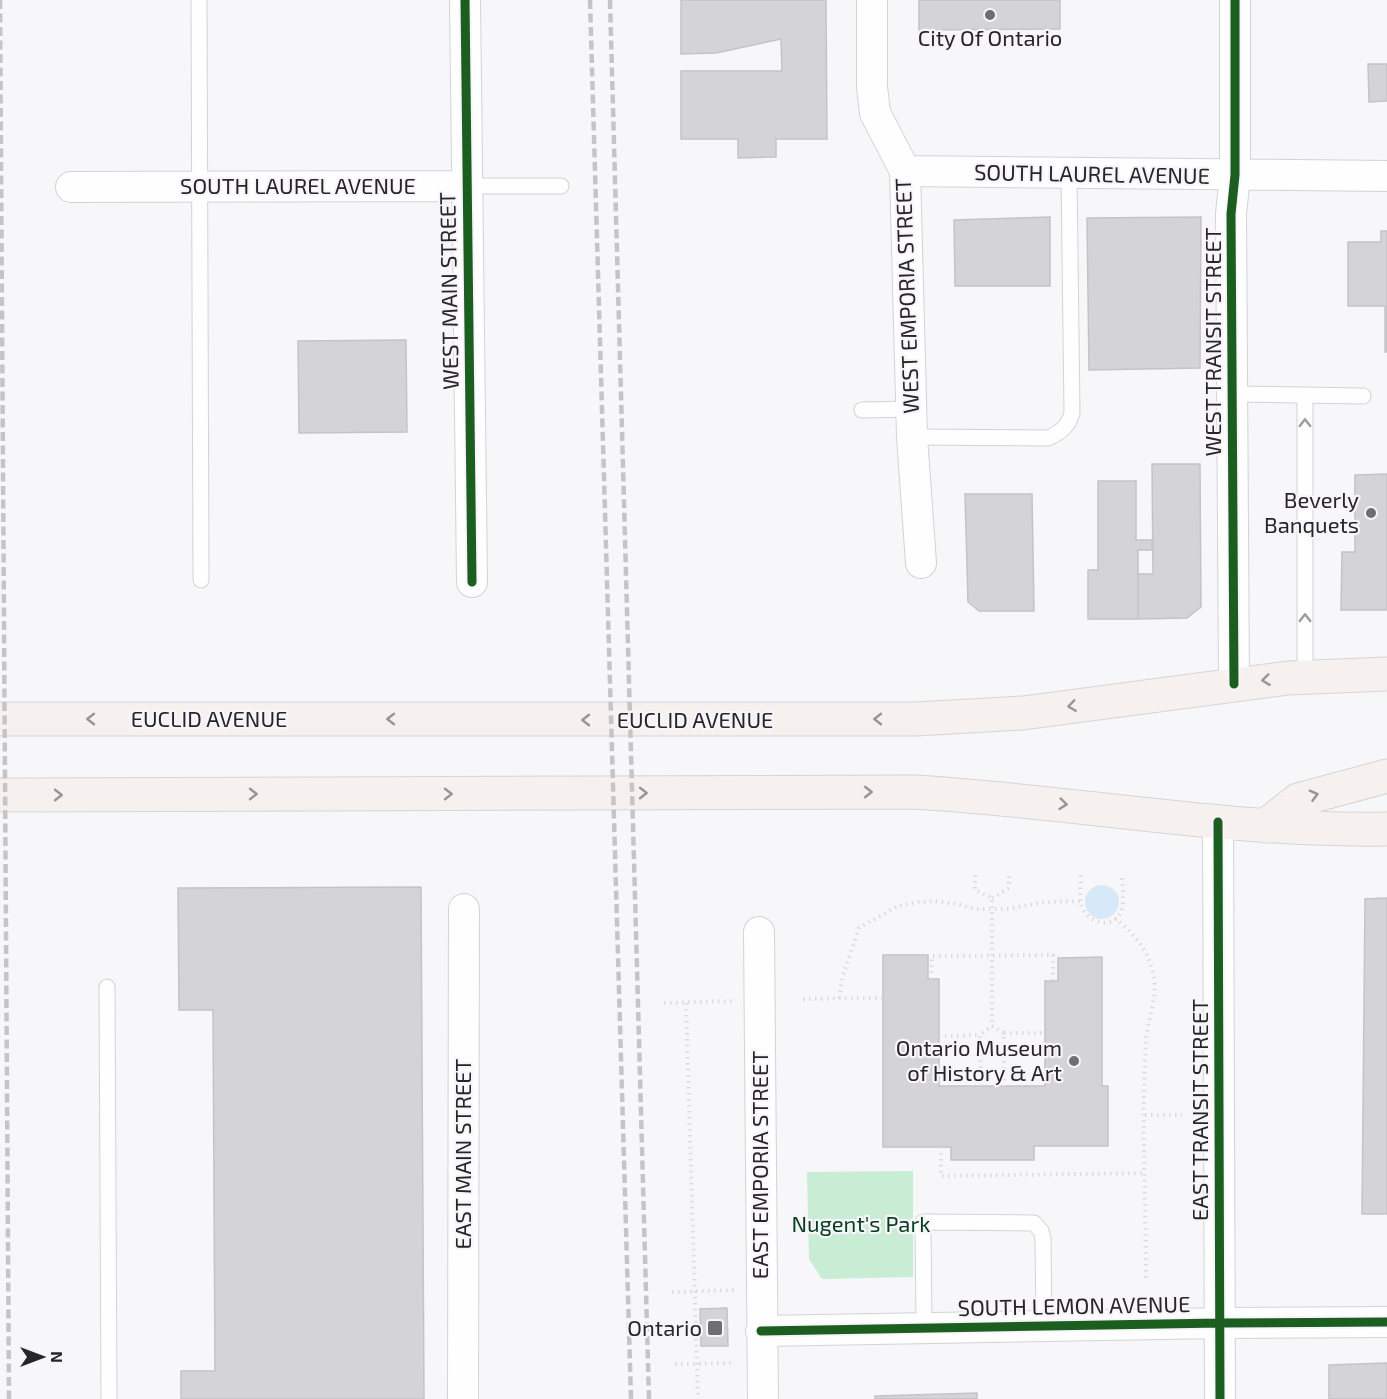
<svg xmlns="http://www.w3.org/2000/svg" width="1387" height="1399" viewBox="0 0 1387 1399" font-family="'Exo 2',sans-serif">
  <rect width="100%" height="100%" fill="#f7f6f9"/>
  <path fill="#c8edd4" d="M913 1171V1277L822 1279 809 1259 807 1172Z"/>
  <path fill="#d7e9f8" d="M1085 902a17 17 0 1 1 34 0a17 17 0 1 1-34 0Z"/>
  <path fill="#d4d3d5" stroke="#c4c4c6" stroke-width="1.5" d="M681 0H826L827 139H776V157L738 158V139H681V71H782L781 39 716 53 681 54Z
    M919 0H1060V29L919 30Z
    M1368 64H1387V101L1369 102Z
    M1050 217V286H955L954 220Z
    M1201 217 1200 368 1089 370 1087 218Z
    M1381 231H1387V352H1385V306H1348V242H1381Z
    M406 340 407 432 299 433 298 341Z
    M1152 464H1200L1201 607 1187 618 1138 619V574H1153Z
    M1387 474V610H1341L1342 552H1355V475Z
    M1098 481H1136V540H1152V550H1138V619H1088V570H1098Z
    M965 494H1032L1034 611H979L968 602Z
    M421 887 424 1399H181V1371H215L213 1010H179L178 888Z
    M1387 898V1214H1362L1365 899Z
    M883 955H928V979H939V1086H1045V981H1058V958L1102 957V1086H1108V1146H1034V1160H951V1147H883Z
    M727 1308 728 1346H701L700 1309Z
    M1387 1363V1399H1329V1365Z
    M977 1393V1399H875V1396Z"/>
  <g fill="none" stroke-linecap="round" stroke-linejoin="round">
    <defs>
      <path id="service" d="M199 0 201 580
        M467 186H561
        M1232 394 1363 396
        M1305 395V677
        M862 410 912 409
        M912 437 1048 438C1061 432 1068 427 1072 413L1069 174
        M107 987 109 1399
        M924 1328 923 1222 1034 1223 1041 1231 1043 1239 1044 1326"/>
      <path id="minor" d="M465 0 472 582
        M872 0V87L875 113 905 171 912 437 921 563
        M905 171 1387 176
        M71 187 467 186
        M1234 684 1231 214 1235 175V0
        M1218 822 1220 1399
        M759 932 763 1399
        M761 1331 1220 1323 1387 1322
        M463 1399 464 909"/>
      <path id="primary" d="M0 719H916L1023 713 1288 678 1387 674
        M0 795 914 792C1072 801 1229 832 1387 829
        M1265 826 1298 800 1387 776"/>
    </defs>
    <use href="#service" stroke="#d3d2d5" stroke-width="17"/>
    <use href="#minor" stroke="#d3d2d5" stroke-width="32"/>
    <use href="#primary" stroke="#d5d4d6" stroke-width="35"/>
    <path stroke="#dddcdd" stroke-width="4" stroke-dasharray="1.5 4.5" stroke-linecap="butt" d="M975 875V890L992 898V1026
      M992 898 1009 888V875
      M1080 901 1081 874
      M1115 918C1134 934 1148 949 1153 974 1159 998 1147 1018 1146 1041 1141 1121 1146 1201 1146 1280
      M931 979 932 956 1053 955V981
      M839 998 843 975 859 928 898 906 918 902 935 901 957 904 974 909H1006L1047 902 1080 901C1083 920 1111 933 1121 912 1125 901 1122 885 1122 874
      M803 999 883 998
      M664 1003 732 1001
      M686 1003 698 1399
      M992 1026 1004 1033V1086
      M1004 1033H1045
      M939 1036 980 1035
      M981 1086 980 1035 992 1026
      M1145 1115H1182
      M941 1147V1176L1146 1173
      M672 1292 734 1290
      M675 1364 734 1363"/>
    <use href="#service" stroke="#fefefe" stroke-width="15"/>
    <use href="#minor" stroke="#fefefe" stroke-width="30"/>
    <use href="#primary" stroke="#f6f0ef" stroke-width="33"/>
    <path stroke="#c6c5c6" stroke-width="4.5" stroke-dasharray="9 4.5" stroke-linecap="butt" d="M0 0 9 1399
      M590 0 631 1399
      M610 0 649 1399"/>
    <defs>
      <path id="cycleway" d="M465 0 472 582
        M1234 684 1231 214 1235 175V0
        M1218 822 1220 1399
        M761 1331 1220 1323 1387 1322"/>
    </defs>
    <use href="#cycleway" stroke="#f7f5fa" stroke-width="13"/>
    <use href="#cycleway" stroke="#1b5e20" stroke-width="9"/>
  </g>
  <defs><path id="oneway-chevron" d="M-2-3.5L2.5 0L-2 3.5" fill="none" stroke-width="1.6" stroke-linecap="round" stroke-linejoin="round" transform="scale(1.5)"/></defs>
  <g stroke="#9d9c9d">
    <use href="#oneway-chevron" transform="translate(1305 423) rotate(-90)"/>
    <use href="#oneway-chevron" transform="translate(1305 618) rotate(-90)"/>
  </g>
  <g stroke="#989595">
    <use href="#oneway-chevron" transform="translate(1266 680) rotate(173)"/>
    <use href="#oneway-chevron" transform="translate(1072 706) rotate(172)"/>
    <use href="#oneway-chevron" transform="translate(91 719) rotate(-180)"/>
    <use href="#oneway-chevron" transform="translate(391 719) rotate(-180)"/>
    <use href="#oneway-chevron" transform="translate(878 719) rotate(180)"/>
    <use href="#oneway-chevron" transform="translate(586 720) rotate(-180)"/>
    <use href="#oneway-chevron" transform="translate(868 792)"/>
    <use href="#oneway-chevron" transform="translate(643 793)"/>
    <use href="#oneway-chevron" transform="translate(253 794)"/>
    <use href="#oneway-chevron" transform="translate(448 794)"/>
    <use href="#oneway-chevron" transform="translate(58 795)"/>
    <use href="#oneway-chevron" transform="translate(1314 795) rotate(-15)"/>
    <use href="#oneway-chevron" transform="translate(1063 804) rotate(6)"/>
  </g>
  <g fill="#6f6e70" stroke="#f7f5fa" stroke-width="2">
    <circle cx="990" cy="15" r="6"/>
    <circle cx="1371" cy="513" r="6"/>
    <circle cx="1074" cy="1061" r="6"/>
    <rect x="707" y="1320" width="16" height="16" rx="3"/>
  </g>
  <g text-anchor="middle" stroke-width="4.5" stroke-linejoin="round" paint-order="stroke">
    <g font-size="22" fill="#262527" stroke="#f7f5fa" text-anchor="end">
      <text x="990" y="46" text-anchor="middle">City Of Ontario</text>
      <text x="1359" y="508">Beverly<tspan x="1359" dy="25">Banquets</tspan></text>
      <text x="1062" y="1056">Ontario Museum<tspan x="1062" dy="25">of History &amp; Art</tspan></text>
      <text x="702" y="1336">Ontario</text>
    </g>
    <g font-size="22" fill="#262527" stroke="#f7f5fa">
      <text transform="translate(1092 174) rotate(1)" y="8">SOUTH LAUREL AVENUE</text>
      <text x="298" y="194">SOUTH LAUREL AVENUE</text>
      <text transform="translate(449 291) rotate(-91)" y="8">WEST MAIN STREET</text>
      <text transform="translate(907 296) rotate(-92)" y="8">WEST EMPORIA STREET</text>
      <text transform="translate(1213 342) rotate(-90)" y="8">WEST TRANSIT STREET</text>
      <text x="209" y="727">EUCLID AVENUE</text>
      <text x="695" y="728">EUCLID AVENUE</text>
      <text transform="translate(1200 1110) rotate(-90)" y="8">EAST TRANSIT STREET</text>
      <text transform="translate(463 1154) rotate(-90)" y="8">EAST MAIN STREET</text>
      <text transform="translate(760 1165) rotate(-90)" y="8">EAST EMPORIA STREET</text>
      <text transform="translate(1074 1306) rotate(-1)" y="8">SOUTH LEMON AVENUE</text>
    </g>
    <g font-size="22" fill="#053d1e" stroke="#f7f5fa">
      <text x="861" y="1232">Nugent's Park</text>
    </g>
  </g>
  <g transform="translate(42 1357) rotate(90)" stroke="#f7f5fa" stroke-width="4.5" paint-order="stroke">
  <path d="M0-4.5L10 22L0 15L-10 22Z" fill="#262527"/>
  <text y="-9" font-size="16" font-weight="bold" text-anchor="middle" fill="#262527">N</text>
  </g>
</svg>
